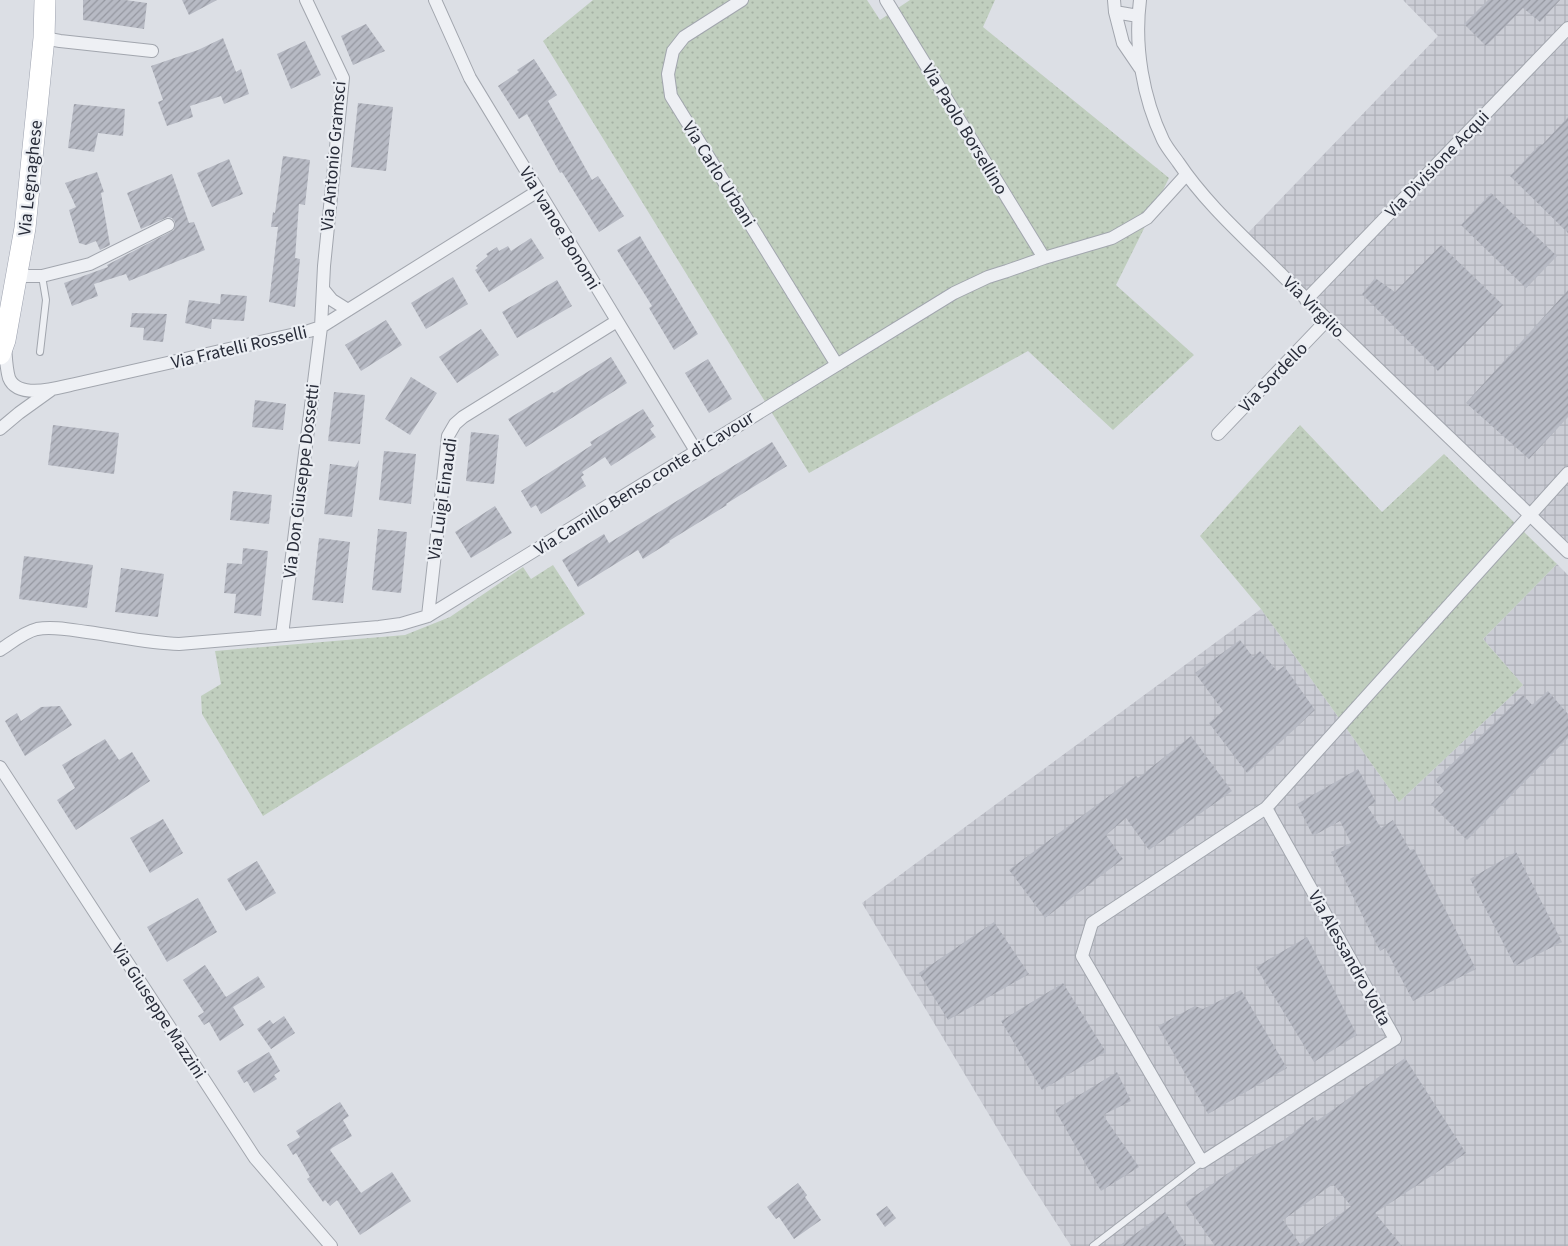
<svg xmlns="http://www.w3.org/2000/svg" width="1568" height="1246" viewBox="0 0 1568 1246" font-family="'Source Sans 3',sans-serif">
  <defs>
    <pattern id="industrial-grid" width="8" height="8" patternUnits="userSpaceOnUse" patternTransform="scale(1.25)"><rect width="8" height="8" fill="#cbcdd5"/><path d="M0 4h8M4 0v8" fill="none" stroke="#aeb0b8"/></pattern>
    <pattern id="green-dots" width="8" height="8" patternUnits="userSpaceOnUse" patternTransform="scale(1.25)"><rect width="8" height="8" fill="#c0cebe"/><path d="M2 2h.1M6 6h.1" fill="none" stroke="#a5b1a4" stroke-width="1.8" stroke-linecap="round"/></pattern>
    <pattern id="building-hatch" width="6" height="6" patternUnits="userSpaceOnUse" patternTransform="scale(1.25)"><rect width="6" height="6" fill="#b7bac4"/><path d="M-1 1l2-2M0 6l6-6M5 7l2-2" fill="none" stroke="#9597a0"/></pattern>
  </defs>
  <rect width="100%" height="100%" fill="#dcdfe5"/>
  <path fill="url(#industrial-grid)" d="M1403 0H1568V553L1244 237 1438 36Z
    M1557 564 1568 575V1246H1071L1024 1173 862 903 1261 609 1399 802 1523 685 1483 639Z"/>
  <path fill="url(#green-dots)" d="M593 0H867L880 20 910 0H995L983 27 1169 178 1116 285 1194 355 1113 430 1028 351 809 473 543 41Z
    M1300 425 1382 512 1444 454 1557 564 1483 639 1523 685 1399 802 1261 609 1200 536Z
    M553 565 585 614 263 816 202 714 201 696 221 684 215 651 405 635 450 617 523 567 531 579Z"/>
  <path fill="url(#building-hatch)" fill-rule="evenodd" d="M83 0H125L147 3 144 29 83 20Z
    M182 0H217L189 15Z
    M1488 0H1560L1540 22 1523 8 1486 46 1464 24Z
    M366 24 385 51 353 65 341 36Z
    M223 38 236 72 241 69 249 94 224 104 221 96 190 106 193 117 167 126 158 102 163 100 151 66 198 50Z
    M305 41 321 75 291 89 277 54Z
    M534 59 557 95 548 101 592 180 598 176 624 216 599 232 562 172 560 173 527 114 519 119 498 86 519 72 517 70Z
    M358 103 393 107 386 171 351 167Z
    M74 104 125 109 123 136 98 133 94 152 68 148Z
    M1568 117V233L1510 176 1540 144 1542 145Z
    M283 156 310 160 305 205 299 204 295 258 300 259 295 307 269 302 278 227H271L273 212 275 213Z
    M229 159 243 194 212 207 197 173Z
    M97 172 104 192 101 193 110 245 100 250 96 241 86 245 79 243 69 210 76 207 65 183Z
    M172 174 189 223 194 222 205 250 129 281 126 274 94 284 98 296 72 306 64 283 108 267 107 265 174 230 175 222 172 218 168 217 141 229 127 193Z
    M1491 193 1557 256 1526 288 1461 225Z
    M640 236 698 334 674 350 649 308 652 306 617 250Z
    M531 238 544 258 489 292 475 270 478 268 476 266 488 256 486 254 497 247 499 251 508 246 511 251Z
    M1441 245 1503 305 1438 371 1362 294 1375 278 1395 292Z
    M453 277 468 304 426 329 411 303Z
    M557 280 572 306 517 338 502 312Z
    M1568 290V417L1529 459 1466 403Z
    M221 294 247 296 244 321 212 319 211 329 185 323 189 300 220 304Z
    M132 313 167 314 163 342 143 340 144 328 130 327Z
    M386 320 402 345 361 371 345 345Z
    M481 329 499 355 457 383 439 357Z
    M611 357 627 383 526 447 508 419 552 392 554 393Z
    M708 359 732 399 709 413 685 373Z
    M411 377 437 393 410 435 385 419Z
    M334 392 365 395 360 444 328 441Z
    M255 400 286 404 283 430 252 427Z
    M643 409 654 426 650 429 656 437 611 466 605 457 582 472 584 475 581 477 586 486 541 514 536 505 531 508 521 491 592 445 590 442Z
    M53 425 119 433 114 474 48 465Z
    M471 432 499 435 494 484 466 481Z
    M772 442 787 466 726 504 727 505 669 541 670 542 643 559 638 550 578 587 562 560 604 534 609 543Z
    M384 451 416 454 411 504 379 500Z
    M359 460 352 517 324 514 330 464 355 467Z
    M233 491 272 495 269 524 230 520Z
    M495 506 512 533 471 558 455 532Z
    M378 529 407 532 401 593 372 590Z
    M319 538 350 542 343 603 312 600Z
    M243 548 268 551 261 616 234 613 236 594 224 593 227 563 242 564Z
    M24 556 93 565 87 608 19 599Z
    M121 568 164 574 158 617 115 612Z
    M1240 640 1253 657 1260 651 1277 671 1284 666 1315 710 1247 773 1209 723 1223 711 1195 673Z
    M1548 691 1568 714V738L1467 840 1431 804 1444 791 1435 780 1523 695 1532 705Z
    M60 706 72 725 25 756 5 721 17 713 21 721 41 707Z
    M1191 736 1232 791 1149 850 1126 818 1106 835 1123 859 1045 918 1009 870 1136 776 1138 778Z
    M105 739 119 760 132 752 150 781 76 830 57 800 75 788 62 765Z
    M1358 769 1376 802 1368 807 1381 828 1393 820 1410 850 1414 849 1476 969 1413 1001 1385 948 1380 951 1331 852 1351 843 1340 821 1313 836 1297 804Z
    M163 819 183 853 150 873 130 838Z
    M1516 852 1562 942 1515 966 1470 879Z
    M257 861 276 893 246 911 227 879Z
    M198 898 217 932 167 962 147 927Z
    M994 922 1029 974 948 1020 919 973Z
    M1307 937 1357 1035 1314 1062 1256 967Z
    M205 965 226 997 258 976 265 987 233 1007 244 1025 220 1041 209 1022 204 1025 198 1016 204 1012 183 980Z
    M1063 983 1106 1052 1042 1090 1001 1021Z
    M1241 990 1287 1068 1208 1114 1158 1026 1195 1006 1203 1009Z
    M284 1016 295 1033 271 1049 257 1029 270 1020 273 1024Z
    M269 1052 280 1071 274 1075 277 1079 254 1093 247 1081 244 1083 237 1071Z
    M1405 1058 1466 1153 1375 1213 1402 1246H1215L1185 1203 1253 1156 1284 1140 1313 1117 1317 1121ZM1333 1184 1351 1206 1300 1244 1283 1220Z
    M1117 1072 1131 1101 1103 1115 1139 1167 1101 1191 1055 1110Z
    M340 1102 349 1116 343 1120 352 1136 332 1148 330 1150 361 1193 392 1172 411 1201 360 1235 337 1200 330 1206 325 1200 323 1202 307 1179 310 1177 296 1153 293 1155 287 1145 300 1137 296 1131Z
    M798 1183 807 1195 805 1197 821 1220 794 1239 779 1217 776 1219 767 1207Z
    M887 1206 896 1218 885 1227 876 1214Z
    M1165 1212 1187 1246H1119Z"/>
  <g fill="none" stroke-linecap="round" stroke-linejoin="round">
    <defs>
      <path id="lane" d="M40 352 46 300 42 276
        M1093 1246 1202 1162"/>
      <path id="street" d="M435 0 470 78 696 451
        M742 0 684 37 673 51 668 74 671 96 837 365
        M886 0 1044 258
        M1114 0 1115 12 1138 16
        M1140 0C1134 47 1143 98 1163 140 1167 148 1173 155 1178 162 1206 204 1245 238 1280 273 1375 368 1473 459 1568 552
        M1115 12 1123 43 1140 68
        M44 38 60 41 152 51
        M17 276H42L90 264 168 225
        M323 289 332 300 348 310
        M1306 300 1568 28
        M5 346C6 357 6 368 9 378 18 400 57 388 75 384L309 331 321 327 348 310 538 191
        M0 429 19 413 51 390
        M1218 434 1327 320
        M428 616 448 436 455 424 463 417 617 321
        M282 635 321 327 324 266 343 78 306 0
        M0 650C11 643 24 632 37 629 53 626 72 630 87 632 118 636 148 643 179 644L379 627 401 624 428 616 954 293 988 277 1007 271 1044 258 1112 238 1147 218 1186 175
        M0 767 255 1158 331 1246
        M1266 808 1395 1039 1202 1162 1082 956 1092 923 1266 808 1568 473"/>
      <path id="primary" d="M0 354 5 340 25 228 44 38 45 0"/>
    </defs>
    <use href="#lane" stroke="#a2a6ae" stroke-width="8"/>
    <use href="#street" stroke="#a2a6ae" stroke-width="14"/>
    <use href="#primary" stroke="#9da2af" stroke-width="22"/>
    <use href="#lane" stroke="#eef0f4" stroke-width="6"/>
    <use href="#street" stroke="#eef0f4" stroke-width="12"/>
    <use href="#primary" stroke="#fff" stroke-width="21"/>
  </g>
  <g text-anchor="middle" stroke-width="4.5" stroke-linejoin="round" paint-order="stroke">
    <g font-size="18" fill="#282c39" stroke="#ebeef3">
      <text transform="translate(965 129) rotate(59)" y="6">Via Paolo Borsellino</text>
      <text transform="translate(333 156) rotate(-85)" y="6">Via Antonio Gramsci</text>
      <text transform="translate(1437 164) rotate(-46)" y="6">Via Divisione Acqui</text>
      <text transform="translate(719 174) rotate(58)" y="6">Via Carlo Urbani</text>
      <text transform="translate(30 178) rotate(-84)" y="6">Via Legnaghese</text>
      <text transform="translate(560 228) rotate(59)" y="6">Via Ivanoe Bonomi</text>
      <text transform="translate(1314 307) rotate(45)" y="6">Via Virgilio</text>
      <text transform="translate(239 347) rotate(-13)" y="6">Via Fratelli Rosselli</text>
      <text transform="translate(1273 377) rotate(-46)" y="6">Via Sordello</text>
      <text transform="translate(301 481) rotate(-83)" y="6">Via Don Giuseppe Dossetti</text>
      <text transform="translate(644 483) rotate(-32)" y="6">Via Camillo Benso conte di Cavour</text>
      <text transform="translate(442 499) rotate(-82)" y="6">Via Luigi Einaudi</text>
      <text transform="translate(1350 958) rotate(61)" y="6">Via Alessandro Volta</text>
      <text transform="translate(159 1011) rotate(57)" y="6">Via Giuseppe Mazzini</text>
    </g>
  </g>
</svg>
